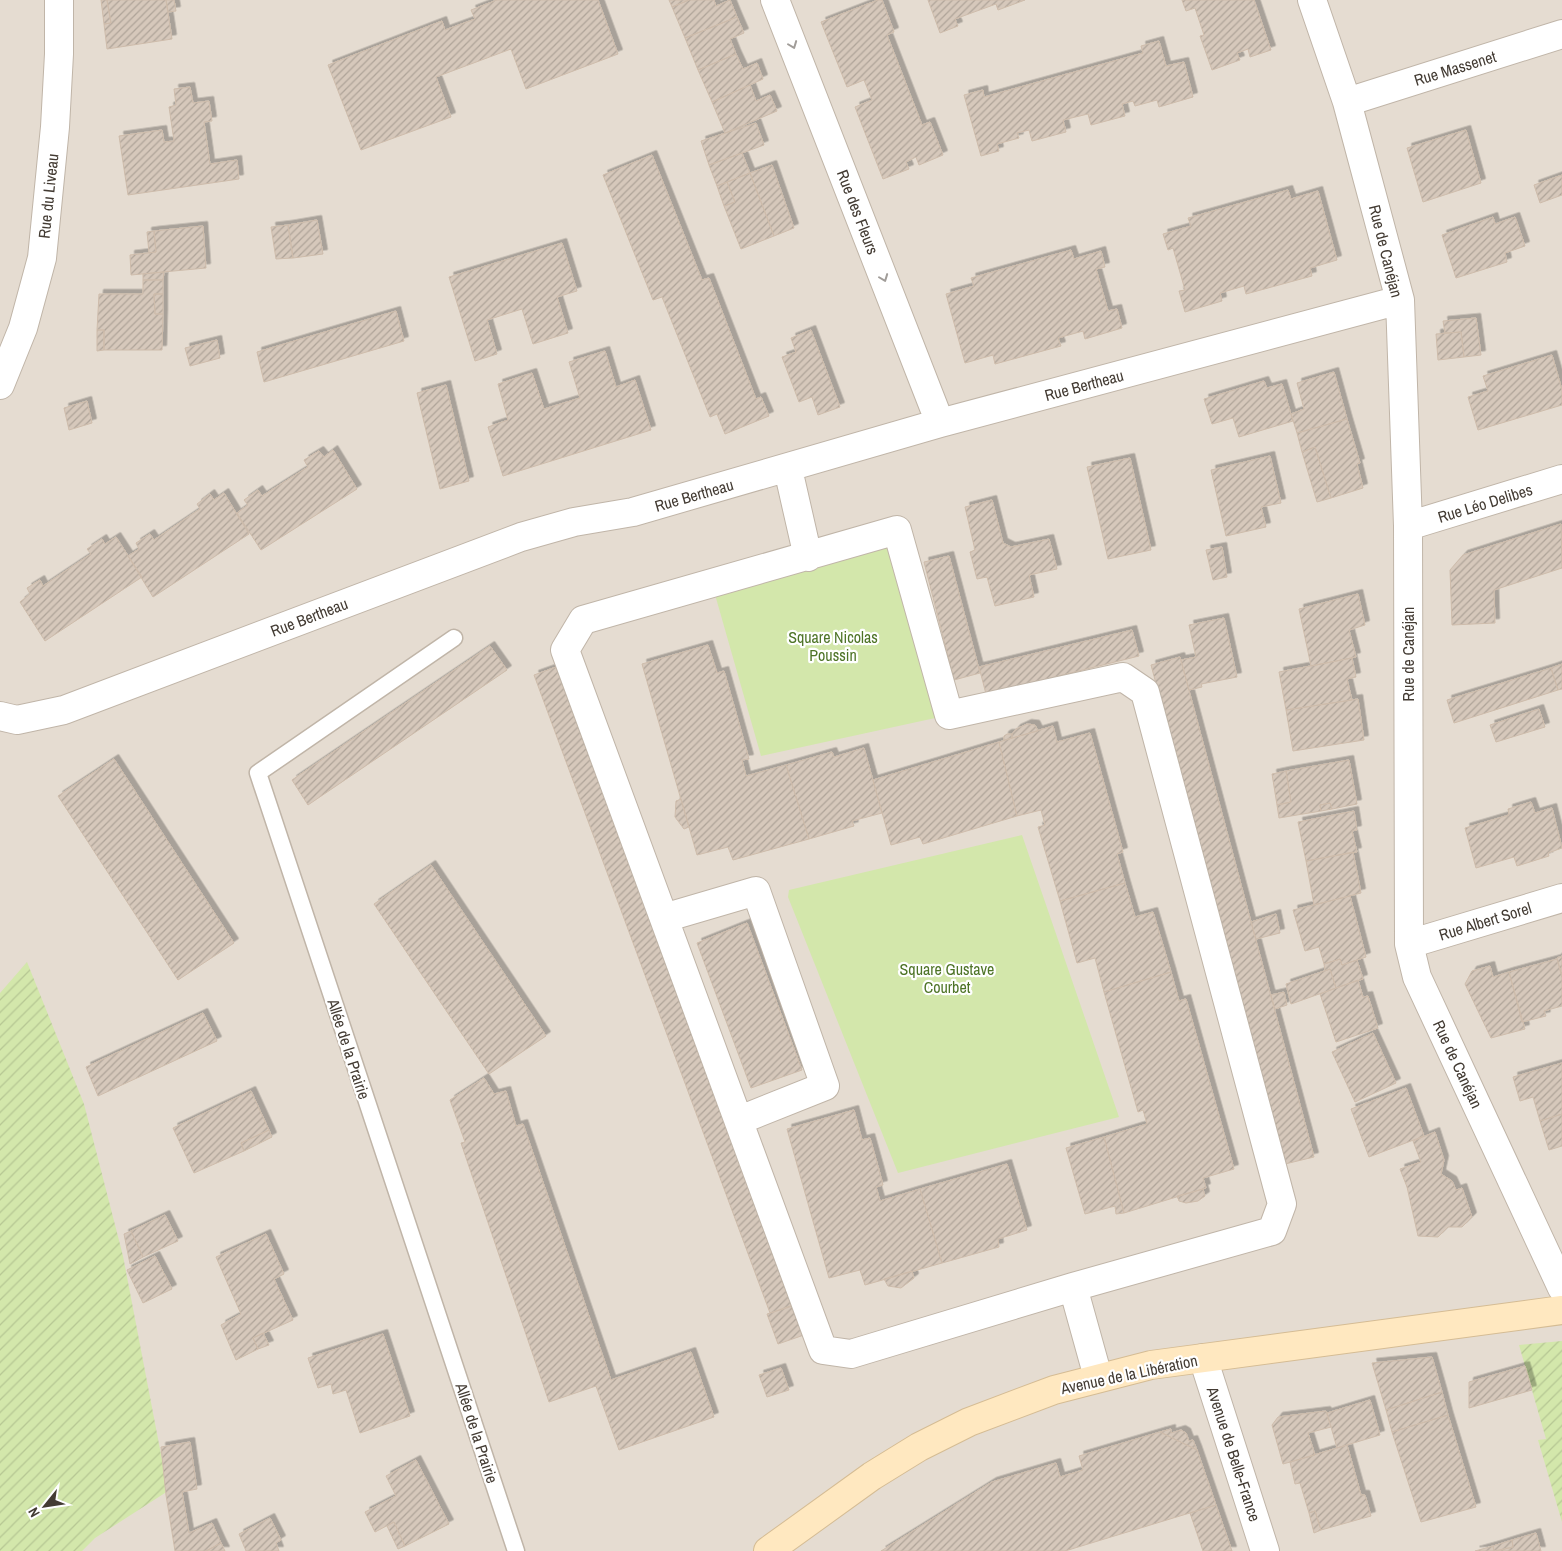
<svg xmlns="http://www.w3.org/2000/svg" width="1562" height="1551" viewBox="0 0 1562 1551" font-family="'Archivo Narrow',sans-serif">
  <defs>
    <pattern id="garden-furrows" width="10" height="10" patternUnits="userSpaceOnUse" patternTransform="scale(1.25)"><rect width="10" height="10" fill="#d3e7ab"/><path d="M-1 1l2-2M0 10L10 0M9 11l2-2" fill="none" stroke="#b6c794"/></pattern>
    <pattern id="building-hatch" width="6" height="6" patternUnits="userSpaceOnUse" patternTransform="scale(1.25)"><rect width="6" height="6" fill="#d6c8bb"/><path d="M-1 1l2-2M0 6l6-6M5 7l2-2" fill="none" stroke="#afa499"/></pattern>
    <filter id="shadow"><feDropShadow dx="4.5" dy="-4.5" stdDeviation="0" flood-color="#0004"/></filter>
  </defs>
  <rect width="100%" height="100%" fill="#f1ebe3"/>
  <path fill="#e5dcd1" d="M0 0H1562V1551H0Z"/>
  <path fill="#d3e7ab" d="M897 530 949 715 761 756 712 584Z
    M1022 835 1119 1117 898 1173 788 897 789 890Z"/>
  <path fill="url(#garden-furrows)" d="M27 962 84 1104 123 1256 168 1491 95 1538 82 1551H0V993Z
    M1562 1341V1522L1538 1440 1546 1439 1519 1345Z"/>
  <path fill="url(#building-hatch)" stroke="#cebcab" filter="url(#shadow)" d="M101 0H107L111 23 104 24Z
    M107 0H166L172 39 107 49 104 24 111 23Z
    M166 0H174L176 11 168 12Z
    M497 0H598L618 54 526 89 511 49 436 77 451 117 361 150 328 65 442 21 445 30 475 19 471 10Z
    M669 0H689L672 7Z
    M689 0H714L716 6 730 0 737 17 685 38 672 7Z
    M878 0H882L894 32 887 35 922 125 930 122 943 155 919 165 916 157 906 162 909 169 883 179 855 107 872 100 864 80 847 87 821 22Z
    M928 0H1025L998 10 996 4 955 19 958 26 940 33Z
    M1182 0H1254L1271 50 1250 57 1248 49 1237 53 1240 60 1212 70 1200 36 1204 35 1195 8 1186 11Z
    M737 17 744 33 730 39 736 54 698 70 685 38Z
    M1159 41 1166 66 1184 62 1193 97 1159 107 1157 100 1135 106 1133 101 1122 104 1125 116 1091 125 1088 114 1063 120 1066 132 1032 141 1029 130 1017 133 1019 138 997 144 999 151 981 156 964 95 983 90 984 97 1143 53 1141 46Z
    M736 54 743 69 757 63 763 79 712 102 698 70Z
    M750 85 756 101 770 95 777 111 725 133 712 102Z
    M190 87 193 103 209 101 212 121 204 122 210 164 237 160 239 179 128 195 119 136 162 130 164 142 174 141 169 107 176 105 174 89Z
    M756 123 764 145 709 165 701 141Z
    M1466 130 1481 183 1423 202 1407 148Z
    M742 153 750 173 717 186 709 165Z
    M652 155 702 280 709 278 756 399 761 397 769 416 725 434 717 414 710 417 662 297 653 300 603 175Z
    M772 165 794 228 774 236 750 173Z
    M750 173 774 236 741 249 724 206 735 202 727 182Z
    M1562 175V195L1540 203 1534 185Z
    M727 182 735 202 724 206 717 186Z
    M1288 190 1291 199 1318 191 1337 260 1310 268 1312 276 1246 294 1244 286 1220 293 1222 301 1185 312 1179 291 1185 290 1173 248 1168 250 1163 234 1191 226 1188 218Z
    M1493 217 1495 224 1515 217 1525 246 1505 253 1507 262 1456 278 1442 235Z
    M317 220 323 254 293 258 288 225Z
    M288 225 293 258 276 259 271 227Z
    M203 226 206 268 131 275 130 255 156 252 154 231Z
    M154 231 156 252 149 253 147 232Z
    M562 243 577 291 557 297 568 333 533 344 522 309 487 320 497 354 475 361 449 277Z
    M1071 250 1074 259 1101 251 1105 267 1096 269 1108 311 1117 309 1122 328 1085 339 1083 331 1058 338 1061 346 995 364 993 355 965 363 946 294 974 286 971 278Z
    M164 272 163 280H143V274Z
    M143 280H163V294H154L155 314H163L162 350H104V330H97L99 294H143Z
    M154 294H163V314H155Z
    M396 311 404 341 264 382 257 352Z
    M1476 318 1481 355 1464 357 1461 332 1445 333 1443 321Z
    M97 330H104V350L97 351Z
    M811 330 840 407 818 415 812 397 799 402 782 357 796 352 791 338Z
    M1461 332 1464 357 1438 360 1436 334Z
    M217 340 220 358 190 366 185 348Z
    M605 351 616 387 635 380 651 430 503 476 488 427 508 420 498 384 532 373 544 409 580 398 569 362Z
    M1552 355 1562 390V405L1478 430 1468 397 1488 391 1483 376Z
    M1334 372 1347 419 1297 433 1291 414 1304 409 1297 383Z
    M1264 381 1267 388 1282 384 1293 421 1239 437 1233 418 1212 424 1204 399Z
    M446 385 469 481 440 489 417 393Z
    M87 401 92 423 69 430 64 408Z
    M1347 419 1360 463 1357 464 1363 488 1331 498 1315 447 1302 452 1297 433Z
    M1315 447 1331 498 1317 502 1302 452Z
    M333 450 357 489 261 550 237 513 248 505 244 500 258 490 262 496 308 467 304 460 319 451 324 457Z
    M1270 456 1281 503 1261 507 1266 527 1226 536 1211 470Z
    M1130 458 1151 550 1108 559 1087 467Z
    M224 493 249 534 153 597 128 556 139 549 136 543 150 534 154 540 200 509 197 504 210 494 214 500Z
    M992 500 1003 543 1011 547 1049 539 1057 569 1029 575 1034 597 995 606 987 577 977 579 970 552 975 550 965 507Z
    M1561 524 1562 568 1494 590 1495 623 1452 625 1450 570 1463 555Z
    M116 537 142 577 45 641 20 602 30 594 27 588 40 580 43 586 91 554 87 549 102 539 105 544Z
    M1222 547 1227 577 1213 580 1206 550Z
    M949 556 980 673 954 680 924 562Z
    M1358 594 1365 625 1349 630 1356 657 1311 666 1299 609Z
    M1224 618 1237 677 1201 684 1202 687 1189 690 1181 660 1196 657 1189 625Z
    M1132 630 1139 656 986 694 979 667Z
    M708 645 717 673 724 671 736 713 749 759 742 760 746 776 786 765 809 839 733 860 728 847 697 855 642 664Z
    M490 646 507 670 308 805 292 780Z
    M1180 657 1314 1157 1285 1164 1151 665Z
    M1352 658 1356 677 1347 679 1352 700 1286 710 1279 672Z
    M1562 664V689L1558 690 1551 668Z
    M559 666 796 1304 770 1313 534 675Z
    M1551 668 1558 690 1454 723 1447 700Z
    M1358 699 1364 740 1293 751 1286 710Z
    M1539 709 1545 727 1496 742 1490 725Z
    M1027 724 1035 725 1038 731 1012 738V734L1016 729Z
    M1053 726 1057 742 1090 733 1123 852 1117 854 1125 883 1060 901 1038 827 1045 825 1041 810 1017 816 999 742Z
    M1007 734H1012V738L1004 740V736Z
    M999 742 1017 816 923 844 920 837 891 845 873 780Z
    M864 748 882 813 852 821 854 826 809 839 786 765 832 752 834 757Z
    M114 759 234 943 178 980 58 796Z
    M1349 760 1357 804 1332 809 1330 803 1320 805 1321 811 1279 818 1277 805 1291 802 1286 771Z
    M1286 771 1291 802 1277 805 1272 774Z
    M681 799 689 827 684 829 675 817 676 801Z
    M1531 802 1535 813 1552 808 1562 848 1548 853 1549 856 1517 866 1514 857 1476 868 1465 828 1509 815 1508 809Z
    M1330 803 1332 809 1321 811 1320 805Z
    M1354 811 1357 830 1352 831 1357 852 1306 861 1298 822Z
    M1353 852 1361 893 1314 905 1306 861Z
    M431 865 546 1036 489 1074 374 904Z
    M1125 883 1135 917 1153 912 1171 972 1104 992 1095 958 1077 963 1060 901Z
    M1350 896 1366 957 1342 965 1340 959 1324 964 1319 947 1305 951 1293 910Z
    M1276 914 1280 933 1256 939 1251 922Z
    M747 923 802 1070 751 1088 697 943Z
    M1562 956V976L1557 958Z
    M1340 959 1342 965 1357 960 1363 979 1336 988 1330 969 1325 971 1324 964Z
    M1557 959 1562 978V1006L1544 1011 1546 1016 1522 1022 1509 972Z
    M1490 966 1493 977 1509 972 1525 1029 1491 1038 1465 984 1472 971Z
    M1330 969 1336 988 1291 1004 1286 984Z
    M1171 972 1179 1001 1186 999 1234 1169 1203 1178 1206 1188 1124 1213 1104 1137 1147 1124 1143 1110 1138 1112 1104 992Z
    M1358 980 1363 997 1368 996 1378 1028 1336 1042 1320 994Z
    M1284 992 1287 1005 1275 1009 1271 995Z
    M203 1013 217 1041 98 1096 86 1067Z
    M1373 1033 1396 1083 1355 1102 1332 1052Z
    M1562 1063V1114L1540 1121 1533 1097 1520 1101 1513 1077Z
    M484 1078 494 1094 506 1091 516 1126 523 1124 611 1380 691 1352 714 1417 619 1450 596 1386 549 1402 461 1143 465 1142 450 1100Z
    M1406 1088 1424 1136 1369 1157 1351 1109Z
    M251 1091 269 1130 241 1143 244 1151 194 1173 173 1128Z
    M854 1110 862 1140 870 1138 879 1170 883 1185 876 1187 880 1201 920 1189 942 1263 865 1285 860 1270 829 1278 787 1129Z
    M1562 1114V1146L1549 1150 1540 1121Z
    M269 1130 272 1137 244 1151 241 1143Z
    M1435 1132 1444 1160 1441 1174 1452 1181 1456 1190 1462 1188 1472 1217 1462 1227H1448L1438 1237 1418 1236 1407 1187 1400 1169 1421 1162 1413 1141Z
    M1104 1137 1124 1213 1116 1214 1115 1206 1085 1214 1066 1148Z
    M1007 1164 1027 1230 998 1239 999 1247 942 1263 920 1189Z
    M1203 1189 1205 1196 1198 1201 1186 1203 1179 1201 1177 1196Z
    M165 1215 178 1241 143 1257 131 1231Z
    M131 1231 143 1257 130 1264 124 1234Z
    M266 1234 284 1274 274 1279 293 1320 253 1338 258 1349 236 1360 221 1325 241 1314 216 1257Z
    M155 1256 172 1289 143 1303 127 1270Z
    M912 1271 914 1278 901 1288 888 1286 884 1279Z
    M793 1306 804 1335 778 1344 767 1314Z
    M263 1333 269 1345 258 1349 253 1338Z
    M383 1334 410 1416 360 1433 346 1390 333 1394 331 1384 318 1388 308 1358Z
    M1432 1357 1442 1392 1386 1410 1372 1363Z
    M1525 1366 1532 1390 1469 1408V1382Z
    M781 1368 789 1390 767 1397 759 1375Z
    M1442 1392 1448 1415 1392 1432 1386 1410Z
    M1370 1400 1380 1435 1337 1448 1327 1413Z
    M1326 1411 1331 1427 1308 1433 1315 1455 1283 1464 1272 1425 1278 1417Z
    M1448 1415 1476 1507 1421 1522 1392 1432Z
    M1171 1429V1433L1181 1430 1186 1433 1189 1441 1193 1440 1197 1450 1160 1432Z
    M1160 1432 1197 1450 1216 1505 1065 1551H881L992 1482 1056 1463 1060 1477 1083 1470 1079 1456Z
    M190 1442 197 1489 182 1492 189 1533 212 1523 221 1543 206 1551H175L166 1495 161 1447Z
    M1347 1445 1361 1495H1365L1371 1516 1321 1530 1315 1511 1309 1513 1300 1483 1295 1484 1290 1462Z
    M416 1460 449 1524 405 1546 394 1522 375 1532 365 1512 396 1496 386 1476Z
    M1216 1505 1232 1551H1203L1190 1513Z
    M1315 1511 1321 1530 1314 1533 1309 1513Z
    M270 1518 281 1540 276 1543 279 1551H246L239 1534Z
    M394 1522 405 1546 398 1549 387 1526Z
    M1536 1533 1541 1551H1496L1513 1547 1512 1540Z
    M1512 1540 1513 1547 1494 1551 1493 1546Z
    M221 1543 225 1551H206Z
    M1493 1546 1494 1551H1475Z"/>
  <g fill="none" stroke-linecap="round" stroke-linejoin="round">
    <defs>
      <path id="service" d="M454 638 258 773 516 1551"/>
      <path id="minor" d="M775 0 940 423
        M1312 0 1347 102 1400 300 1408 526 1409 944 1417 977 1562 1288
        M1347 102 1562 34
        M788 469 808 557
        M1408 526 1562 479
        M897 530 949 715 1123 677 1145 692 1282 1204 1272 1231 1073 1287 851 1354 823 1350 565 650 583 620Z
        M0 716 17 720 64 710 521 537 574 522 633 512 940 423 1400 300
        M664 918 756 891 825 1086 740 1120
        M1409 944 1562 898
        M1073 1287 1098 1377
        M1203 1358 1265 1551"/>
      <path id="tertiary" d="M0 385 23 328 42 258 55 127 59 54V0"/>
      <path id="secondary" d="M768 1551 872 1476 919 1447 969 1422 1054 1390 1151 1365 1562 1310"/>
    </defs>
    <use href="#service" stroke="#c0b5a8" stroke-width="19"/>
    <use href="#minor" stroke="#c0b5a8" stroke-width="30"/>
    <use href="#tertiary" stroke="#c0b5a8" stroke-width="30"/>
    <use href="#secondary" stroke="#d5bc94" stroke-width="30"/>
    <use href="#service" stroke="#fff" stroke-width="16"/>
    <use href="#minor" stroke="#fff" stroke-width="28"/>
    <use href="#tertiary" stroke="#fff" stroke-width="28"/>
    <use href="#secondary" stroke="#ffe8c0" stroke-width="28"/>
  </g>
  <defs><path id="oneway-chevron" d="M-2-3.5L2.5 0L-2 3.5" fill="none" stroke-width="1.6" stroke-linecap="round" stroke-linejoin="round" transform="scale(1.25)"/></defs>
  <g stroke="#a19d99">
    <use href="#oneway-chevron" transform="translate(793 45) rotate(69)"/>
    <use href="#oneway-chevron" transform="translate(884 278) rotate(69)"/>
  </g>
  <g text-anchor="middle" stroke-width="4.5" stroke-linejoin="round" paint-order="stroke">
    <g font-size="16" fill="#433b33" stroke="#fff">
      <text transform="translate(1455 68) rotate(-17)" y="6">Rue Massenet</text>
      <text transform="translate(48 196) rotate(-84)" y="6">Rue du Liveau</text>
      <text transform="translate(858 212) rotate(69)" y="6">Rue des Fleurs</text>
      <text transform="translate(1386 251) rotate(76)" y="6">Rue de Canéjan</text>
      <text transform="translate(1084 385) rotate(-15)" y="6">Rue Bertheau</text>
      <text transform="translate(694 495) rotate(-16)" y="6">Rue Bertheau</text>
      <text transform="translate(1485 503) rotate(-17)" y="6">Rue Léo Delibes</text>
      <text transform="translate(309 617) rotate(-21)" y="6">Rue Bertheau</text>
      <text transform="translate(1408 654) rotate(-90)" y="6">Rue de Canéjan</text>
      <text transform="translate(1485 921) rotate(-17)" y="6">Rue Albert Sorel</text>
      <text transform="translate(349 1049) rotate(72)" y="6">Allée de la Prairie</text>
      <text transform="translate(1458 1064) rotate(65)" y="6">Rue de Canéjan</text>
      <text transform="translate(1129 1374) rotate(-12)" y="6">Avenue de la Libération</text>
      <text transform="translate(477 1433) rotate(72)" y="6">Allée de la Prairie</text>
      <text transform="translate(1234 1454) rotate(72)" y="6">Avenue de Belle-France</text>
    </g>
    <g font-size="16" fill="#4e7427" stroke="#fff">
      <text x="833" y="643">Square Nicolas<tspan x="833" dy="18">Poussin</tspan></text>
      <text x="947" y="975">Square Gustave<tspan x="947" dy="18">Courbet</tspan></text>
    </g>
  </g>
  <g transform="translate(45 1506) rotate(240)" stroke="#ffffff" stroke-width="4" paint-order="stroke">
  <path d="M0-4L9 19L0 12L-9 19Z" fill="#433b33"/>
  <text y="-8" font-size="14" font-weight="bold" text-anchor="middle" fill="#433b33">N</text>
  </g>
</svg>
